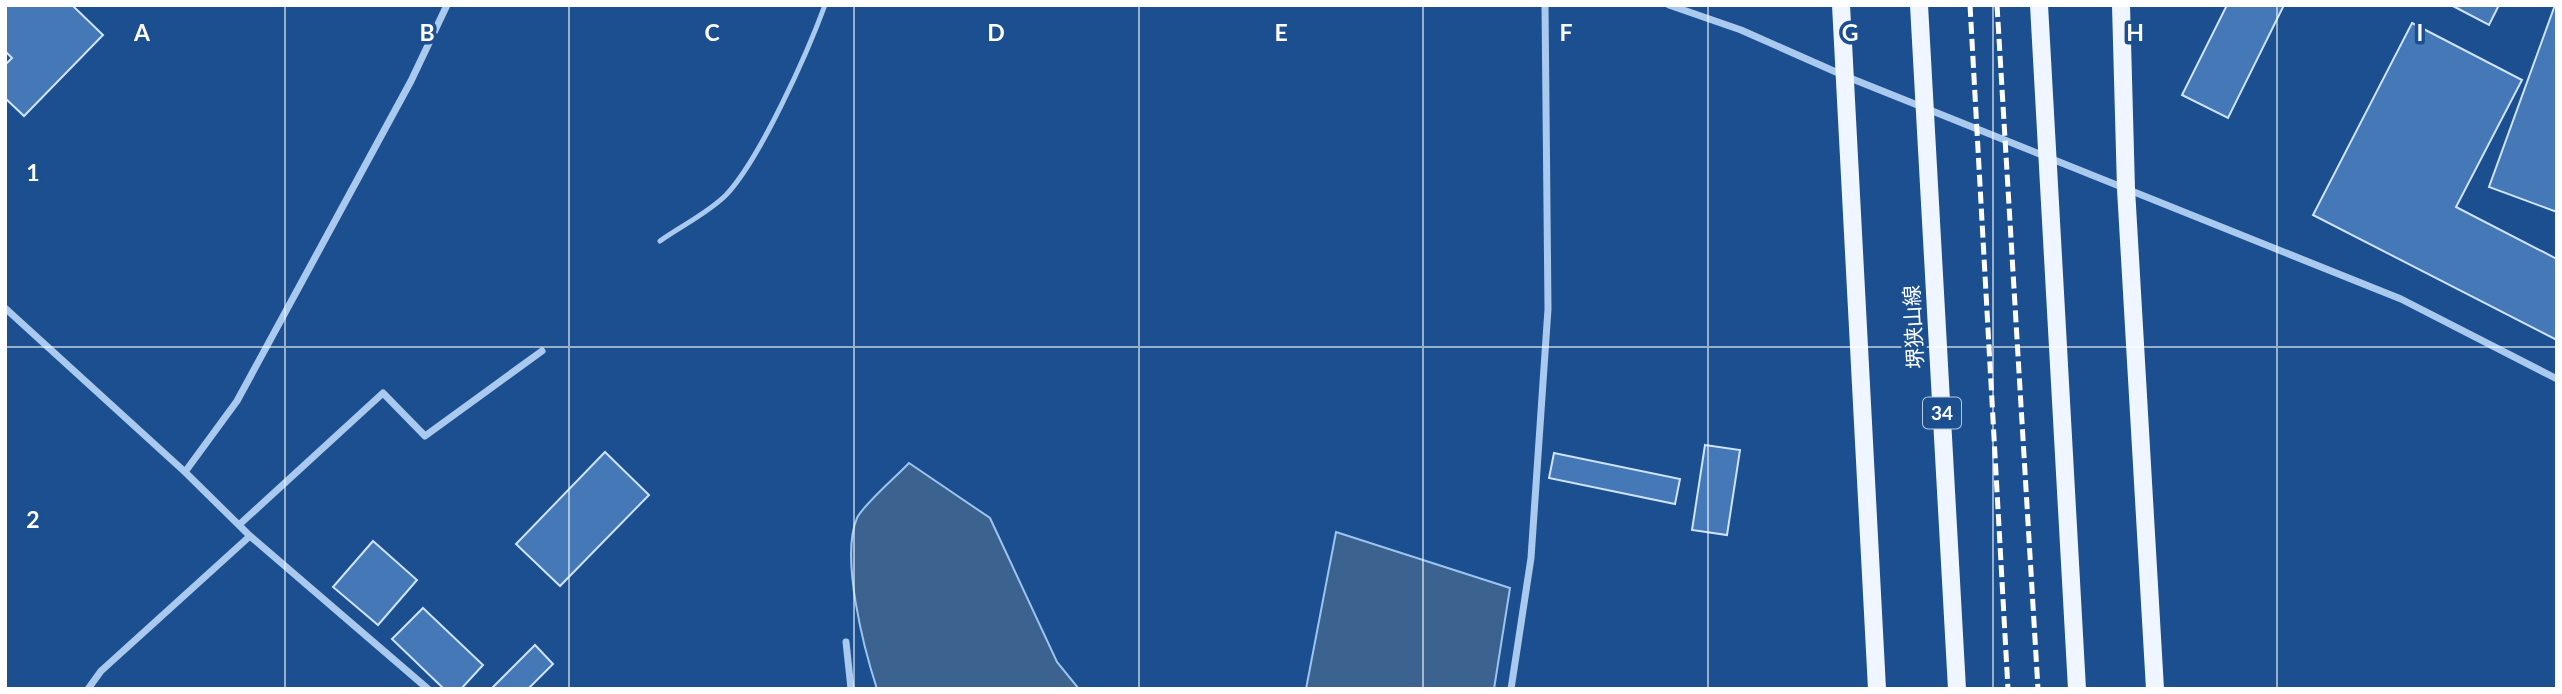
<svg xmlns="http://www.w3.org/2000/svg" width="2562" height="694" viewBox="0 0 2562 694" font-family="Lato,'Noto Sans JP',sans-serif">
  <rect width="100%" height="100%" fill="#1b4f8f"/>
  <path fill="#3c6290" stroke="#9cc4f0" stroke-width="2" d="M909 463 990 518 1057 662 1079 689H877C864 649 840 557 857 518 863 505 898 475 909 463Z
    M1336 532 1510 588 1494 689H1306Z"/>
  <path fill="#4478b7" stroke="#cfe3fa" stroke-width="2" d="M5 5H72L103 35 24 116 5 98V65L12 58 5 51Z
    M2227 5H2284L2228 118 2182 95Z
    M2451 5H2499L2489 25Z
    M2555 5H2557V212L2489 187Z
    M2412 23 2522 80 2456 207 2557 259V340L2313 215Z
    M1705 445 1740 450 1727 535 1692 530Z
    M605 452 649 495 560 586 516 544Z
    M1554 453 1680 479 1675 504 1549 478Z
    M373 541 417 580 378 625 333 587Z
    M423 608 483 665 461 689H444L392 639Z
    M535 645 553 664 528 689H491Z"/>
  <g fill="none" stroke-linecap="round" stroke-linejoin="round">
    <path stroke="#a9c9ee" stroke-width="5" d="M660 241C681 226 708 213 726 195 760 159 807 54 825 5"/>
    <path stroke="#a9c9ee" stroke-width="7" d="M1669 5 1741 30 1845 76 2401 299 2557 379
      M5 308 185 472 250 536 428 689
      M185 472 237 401 411 81 447 5
      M240 524 383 393 425 436 542 351
      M846 642 851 689
      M88 689 101 671 250 536
      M1511 689 1531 558 1548 309 1545 5"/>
    <path stroke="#f0f6ff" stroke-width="18" d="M1841 5 1877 689
      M1919 5 1957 689
      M2039 5 2077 689
      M2121 5 2126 189 2155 689"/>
    <path stroke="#fff" stroke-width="5" stroke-dasharray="12 5" stroke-linecap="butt" d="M1970 5 2008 689
      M1997 5 2038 689"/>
  </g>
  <path fill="none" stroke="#fff" stroke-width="2" stroke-opacity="0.55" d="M285 5V689M569 5V689M854 5V689M1139 5V689M1423 5V689M1708 5V689M1993 5V689M2277 5V689M5 347H2557"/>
  <g text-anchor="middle" stroke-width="7" stroke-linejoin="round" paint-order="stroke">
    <rect fill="#1b4f8f" stroke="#bbcadd" stroke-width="2" x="1923" y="397.5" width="38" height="31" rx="5"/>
    <g font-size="19" font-weight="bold" fill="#fff">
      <text x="1942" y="420">34</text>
    </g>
    <g font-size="21" fill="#fff" stroke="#1b4f8f">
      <text transform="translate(1914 327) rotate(-93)" y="7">堺狭山線</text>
    </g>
  </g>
  <g font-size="23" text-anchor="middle" font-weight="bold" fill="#fff" stroke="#1b4f8f" stroke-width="7" stroke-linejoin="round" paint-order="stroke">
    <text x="142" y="41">A</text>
    <text x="427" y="41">B</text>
    <text x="712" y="41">C</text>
    <text x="996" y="41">D</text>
    <text x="1281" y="41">E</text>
    <text x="1566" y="41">F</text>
    <text x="1850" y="41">G</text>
    <text x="2135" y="41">H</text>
    <text x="2420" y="41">I</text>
    <text x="33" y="181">1</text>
    <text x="33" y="528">2</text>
  </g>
  <rect width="2562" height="694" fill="none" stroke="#ffffff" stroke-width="14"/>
</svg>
